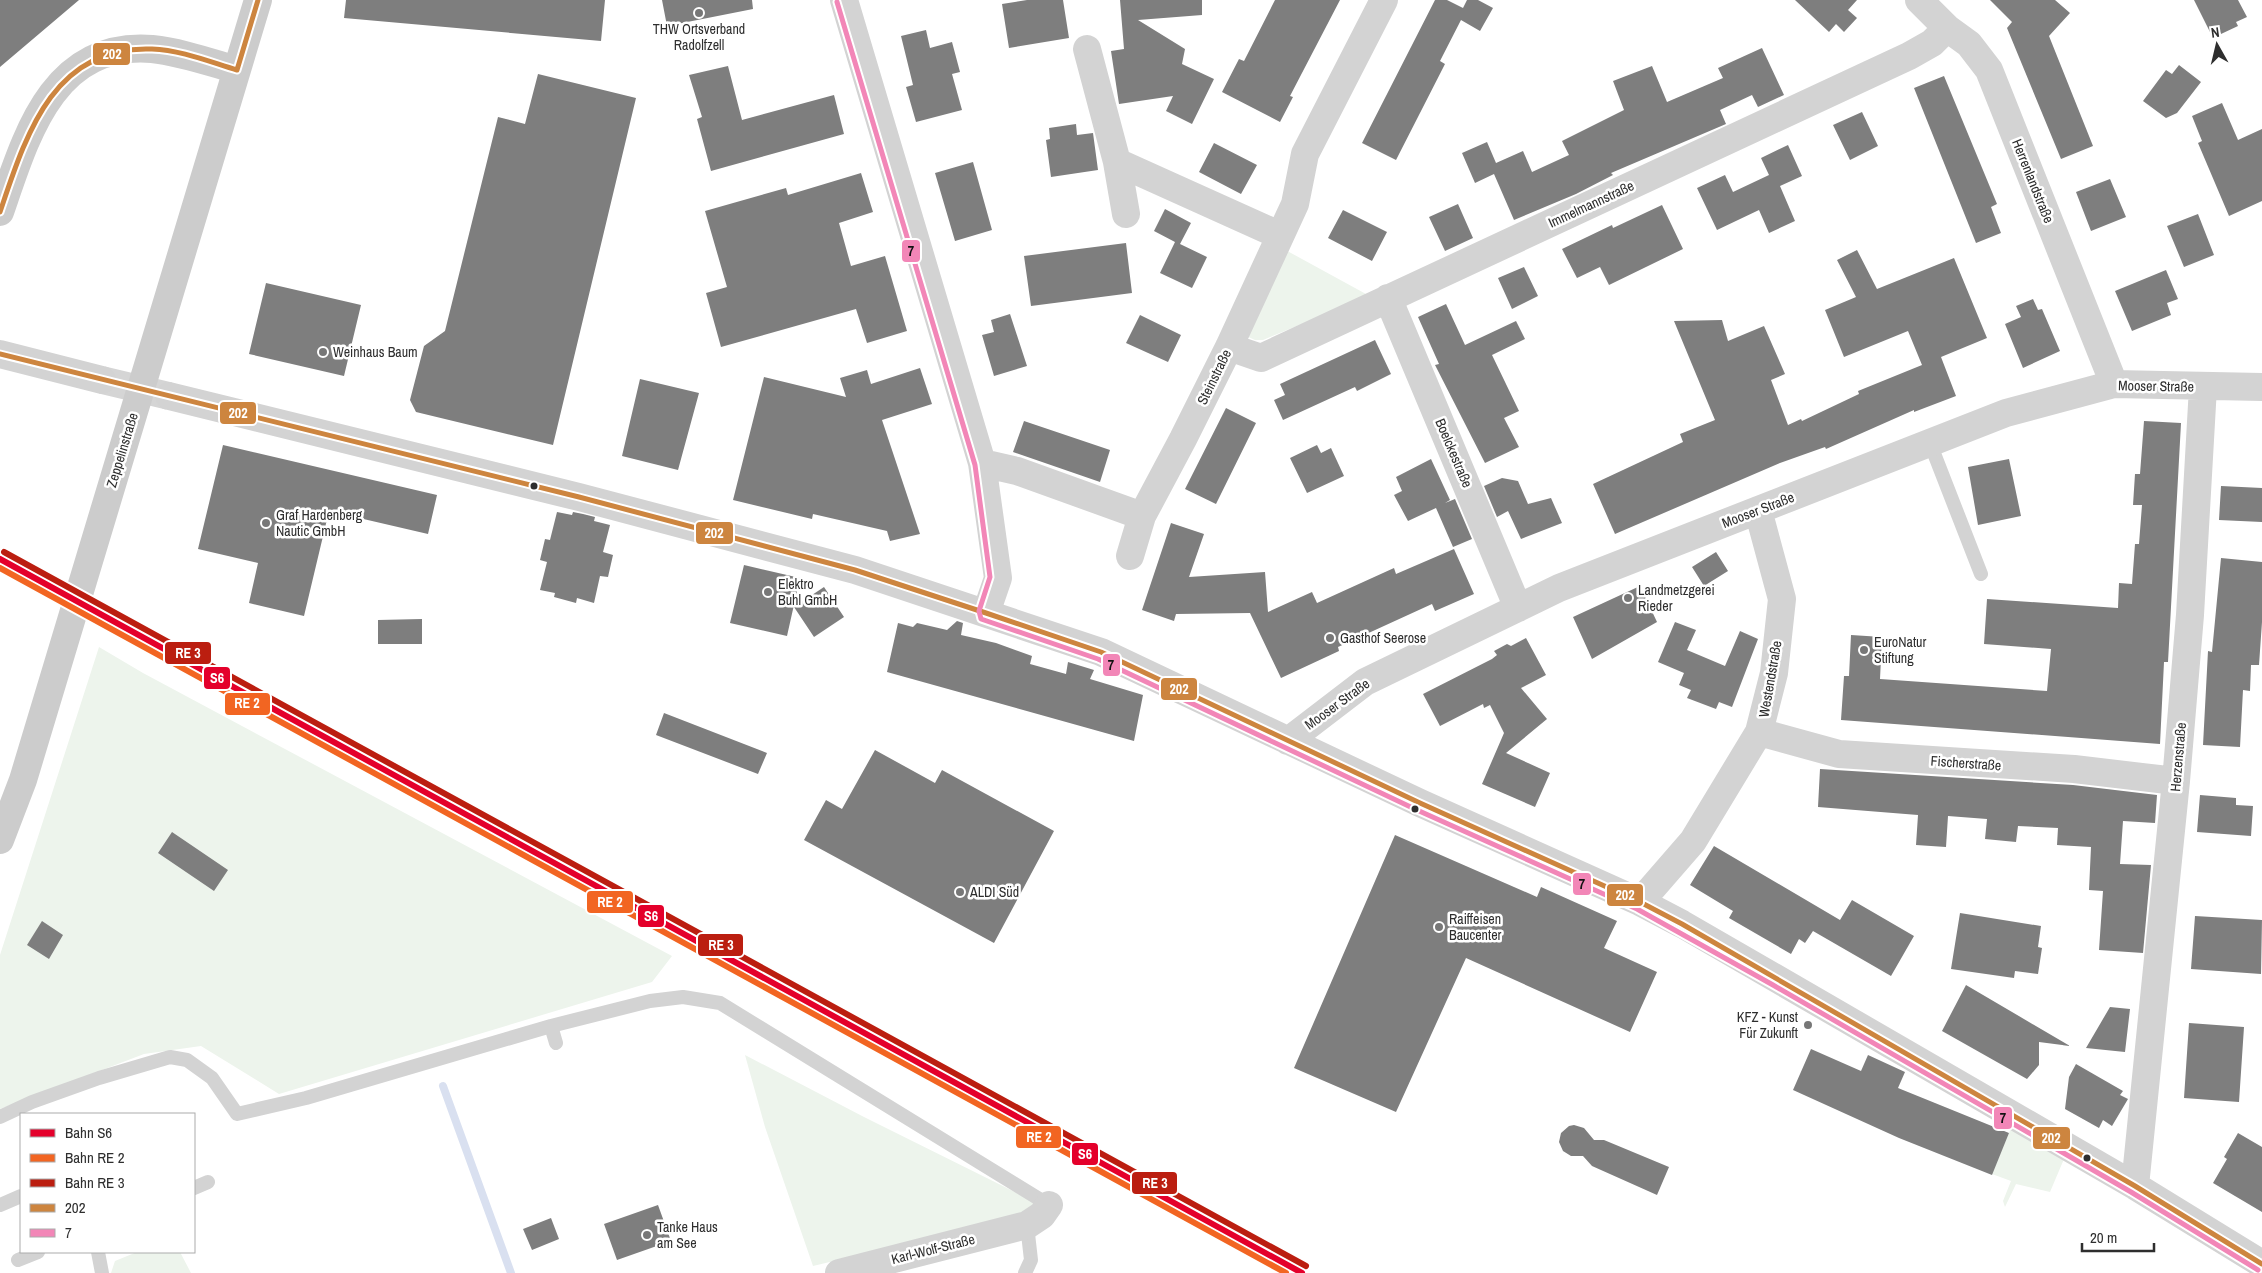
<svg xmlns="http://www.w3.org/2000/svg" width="2262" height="1273" viewBox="0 0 2262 1273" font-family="'Archivo Narrow',sans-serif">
  <rect width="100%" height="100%" fill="#fff"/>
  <path fill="#edf4ec" d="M1280 247 1366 294 1360 300 1263 340H1255L1246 336Z
    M99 647 143 673 672 956 652 982 279 1094 201 1046 144 1054 0 1109V955Z
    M745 1055 864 1117 1035 1202 1026 1215 813 1266 765 1127Z
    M2011 1128 2064 1159 2050 1192 2016 1184 2005 1207 2003 1201 2011 1181 1992 1174Z
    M137 1252H180L191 1273H111L115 1261Z"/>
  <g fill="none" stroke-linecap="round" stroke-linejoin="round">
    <path stroke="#d9e0f0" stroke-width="8" d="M443 1086 511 1273"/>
  </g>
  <path fill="#7e7e7e" d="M0 0H79L0 67Z
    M346 0H605L601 41 344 18Z
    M662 0H752L753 9 667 26Z
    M1027 0H1063L1069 38 1009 48 1002 4Z
    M1120 0H1202V15L1138 20 1185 49 1182 64 1214 79 1192 124 1166 111 1173 96 1119 104 1111 51 1124 49Z
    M1275 0H1340L1290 96 1293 97 1280 122 1222 92 1239 59 1244 61Z
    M1435 0H1447L1463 8 1467 0H1478L1493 8 1480 31 1461 20 1440 61 1445 64 1396 160 1362 143Z
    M1795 0H1857L1848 10 1857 18 1844 32 1836 24 1829 32Z
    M1990 0H2055L2070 13 2049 36 2093 146 2061 159 2007 28 2012 22Z
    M2194 0H2238L2247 17 2236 22 2238 26 2221 34 2219 30 2211 34Z
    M926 30 930 48 952 42 960 72 952 74 962 110 916 122 906 87 913 85 901 36Z
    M1762 48 1784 95 1758 107 1752 95 1720 110 1726 124 1611 173 1613 175 1576 194 1514 220 1494 174 1475 183 1462 153 1487 142 1496 163 1523 151 1532 172 1569 155 1562 141 1624 110 1613 81 1652 66 1667 102 1723 78 1718 68Z
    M2179 65 2201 82 2177 113 2166 118 2143 101 2166 70 2172 74Z
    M728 66 742 120 834 95 844 134 711 171 697 119 702 117 689 75Z
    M538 74 636 98 553 445 416 412 410 400 424 346 445 331 498 117 525 124Z
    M1944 76 1997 204 1991 207 2001 233 1976 243 1914 88Z
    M2222 103 2238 140 2262 129V201L2229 216 2198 143 2202 141 2192 116Z
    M1862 112 1878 146 1850 160 1833 125Z
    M1076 124 1077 135 1093 133 1098 170 1051 177 1046 140 1050 139 1049 128Z
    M1214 143 1257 165 1241 194 1199 172Z
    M1788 145 1802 176 1780 186 1795 221 1769 233 1759 210 1717 230 1697 188 1725 175 1733 192 1769 175 1761 158Z
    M973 162 992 230 955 241 935 173Z
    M861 173 873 212 839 223 851 266 885 256 907 331 867 343 856 309 721 347 706 293 727 287 705 211 786 188 788 195Z
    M2110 179 2126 217 2091 231 2076 192Z
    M1458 204 1473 238 1445 251 1429 217Z
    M1662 205 1683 249 1609 285 1600 267 1577 278 1562 249 1612 225 1613 228Z
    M1165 209 1191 223 1180 244 1207 257 1192 288 1160 273 1175 242 1154 231Z
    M1343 210 1387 232 1372 261 1328 238Z
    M2198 214 2214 255 2184 267 2167 226Z
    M1126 243 1132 293 1031 306 1024 256Z
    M1857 250 1877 289 1954 258 1987 338 1941 357 1956 396 1914 412V410L1826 449 1825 447 1780 463 1615 534 1593 484 1683 442 1680 434 1715 420 1674 321 1722 320 1728 341 1764 326 1785 374 1771 380 1788 425 1801 419 1802 421 1859 394 1858 391 1922 365 1908 331 1844 357 1825 310 1856 297 1837 260Z
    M1524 267 1538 296 1512 309 1498 278Z
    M2166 270 2178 299 2167 303 2171 315 2132 331 2115 291Z
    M266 283 361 305 344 376 249 354Z
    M2033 299 2038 310 2042 309 2060 351 2023 368 2005 324 2021 317 2016 306Z
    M1446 304 1465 345 1516 321 1525 339 1492 355 1519 411 1504 418 1519 447 1485 463 1435 365 1439 364 1418 317Z
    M1010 314 1027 366 994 376 982 335 994 332 991 320Z
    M1140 315 1181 335 1168 362 1126 343Z
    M1375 340 1391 374 1357 391 1355 387 1283 420 1274 400 1285 395 1280 384Z
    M920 368 932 404 882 420 920 534 890 541 887 531 813 514 812 519 733 500 764 377 846 397 840 378 867 370 871 384Z
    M640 379 699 393 678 470 622 456Z
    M1226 408 1256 423 1216 504 1185 489Z
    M1024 421 1110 450 1100 482 1013 452Z
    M2144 421 2181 423 2168 662H2164L2160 744 1841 720 1844 676H1849L1851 635 1882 637 1880 679 2047 691 2051 649 1984 644 1987 599 2118 608 2119 583 2132 584 2135 544H2139L2142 505H2133L2135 474H2140Z
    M223 445 437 495 428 534 329 511 304 616 249 603 258 563 198 549Z
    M1317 445 1321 453 1331 448 1344 476 1307 493 1290 458Z
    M1431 459 1450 500 1445 503 1455 499 1472 539 1453 547 1436 508 1408 521 1394 495 1402 491 1396 477Z
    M2009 459 2021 516 1978 525 1968 467Z
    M1502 478 1518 481 1528 504 1551 498 1562 523 1521 539 1508 511 1497 517 1484 486Z
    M2221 486 2262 488V522L2219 520Z
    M557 512 572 515 573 512 583 514 595 517 594 521 610 525 603 552 613 555 608 577 600 576 594 603 577 598 576 603 554 597 555 593 540 590 547 562 540 560 545 539 550 540Z
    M1171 523 1204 534 1189 577 1265 572 1268 612 1312 592 1317 603 1394 568 1396 574 1454 549 1474 594 1435 611 1432 604 1338 647 1339 651 1281 678 1250 613 1176 614 1174 621 1142 610Z
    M1716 552 1728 571 1704 586 1692 567Z
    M2221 558 2262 562V622L2259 665H2251L2250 691 2243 690 2240 747 2203 745 2208 651 2212 652Z
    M744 565 800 578 787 636 730 623Z
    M1640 586 1657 622 1592 659 1573 617Z
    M824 587 844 617 814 637 794 607Z
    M422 619V644H378V620Z
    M957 621 963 623 961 635 996 643 1032 656 1030 664 1066 674 1068 662 1094 670 1090 679 1143 695 1134 741 887 672 898 623 913 627 917 623 947 630Z
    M1675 622 1696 630 1687 650 1725 666 1740 631 1758 639 1732 707 1719 702 1716 709 1687 698 1691 690 1679 685 1684 673 1658 662Z
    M1526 638 1546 675 1521 688 1547 719 1506 753 1550 773 1535 807 1482 784 1504 733 1490 705 1484 708 1483 704 1440 726 1423 694 1492 659 1497 655 1494 651 1507 644 1511 646Z
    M664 713 767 753 758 774 656 735Z
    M875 750 935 783 942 770 1054 831 994 943 804 840 826 800 842 809Z
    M1820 769 2073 785 2157 795 2155 823 2123 821 2120 864 2151 865 2143 953 2099 950 2103 891 2089 890 2091 847 2057 845 2058 828 2018 826 2016 842 1985 839 1987 819 1948 816 1946 847 1916 845 1918 815 1818 807Z
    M2200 795 2236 798V805L2253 806 2251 836 2197 832Z
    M172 832 228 870 214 891 158 853Z
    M1395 835 1537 897 1541 887 1617 921 1604 948 1657 972 1630 1032 1466 958 1396 1112 1294 1068Z
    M1714 846 1840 920 1852 900 1914 936 1891 976 1813 931 1805 943 1799 939 1791 954 1729 918 1733 911 1690 885Z
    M1960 913 2041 926 2038 947 2042 948 2038 974 2015 971 2014 978 1951 969Z
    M2195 916 2262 920 2261 974 2191 969Z
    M42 921 63 935 49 959 27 945Z
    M1966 985 2070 1046 2039 1042V1065L2027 1079 1942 1031Z
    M2110 1007 2130 1009 2125 1052 2086 1048Z
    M2189 1023 2244 1027 2239 1102 2184 1098Z
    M1811 1049 1861 1071 1868 1055 1905 1072 1898 1088 2009 1133 1992 1175 1899 1138 1793 1090Z
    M2076 1064 2123 1091 2120 1095 2128 1099 2112 1126 2103 1120 2099 1128 2065 1109 2069 1077Z
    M1574 1125 1584 1128 1594 1140H1604L1669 1167 1657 1195 1592 1166 1583 1156H1571L1563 1151 1559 1142 1561 1133 1569 1126Z
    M2238 1133 2262 1147V1212L2213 1183 2227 1159 2224 1157Z
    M658 1205 671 1241 617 1260 604 1224Z
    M551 1218 559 1239 532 1250 523 1229Z"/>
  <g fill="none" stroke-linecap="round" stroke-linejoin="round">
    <path stroke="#d5d5d5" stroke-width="28" stroke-dasharray="28 14" stroke-linecap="butt" d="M102 380 169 396"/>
    <path stroke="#d3d3d3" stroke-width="14" d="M1930 443 1981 574
      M551 1026 556 1043
      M0 1117 32 1102 99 1078 170 1057 187 1060 212 1078 237 1114 306 1098 551 1026 650 1001 683 997 720 1003 1049 1205
      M194 1188 208 1182
      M0 1205 21 1196
      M98 1252 102 1273
      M18 1260 38 1252
      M1025 1273 1031 1260 1027 1225"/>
    <path stroke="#d3d3d3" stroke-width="28" d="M844 0 982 463 998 578 986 613
      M1919 0 1947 28 1969 44 1989 70 2114 384
      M1087 49 1117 162 1279 235
      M1117 162 1126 214
      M1388 298 1518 608
      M1229 347 1261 358 1909 56 1932 43 1947 28
      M0 354 102 380
      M169 396 579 497 855 570 1101 652 1420 803 1640 902 1682 924 2135 1186 2262 1264
      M982 463 1017 471 1142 516
      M1130 556 1142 516 1183 439 1229 347 1295 204 1305 154 1384 0
      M1759 732 1839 754 2074 769 2176 781
      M1288 741 1365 682 1559 588 2006 413 2114 384 2262 387
      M1640 902 1693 841 1759 732 1774 673 1782 599 1758 510
      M2135 1186 2176 781 2190 615 2203 387
      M839 1273 1027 1225 1042 1215 1049 1205"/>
    <path stroke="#ccc" stroke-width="28" d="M0 212C26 137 52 41 152 49 181 52 209 62 237 70
      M0 840 23 780 258 0"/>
    <defs>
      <path id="bus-1" d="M0 212C26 135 53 45 152 49 181 50 210 62 237 70L258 0
        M0 354 579 497 855 570 986 613 1101 652 1420 803 1640 902 1682 924 2135 1186 2262 1264"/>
      <path id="bus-2" d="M837 2 975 465 990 577 979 611 981 619 1098 659 1417 810 1637 909 1773 985 2131 1192 2258 1270"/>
    </defs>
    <use href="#bus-1" stroke="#fff" stroke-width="9"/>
    <use href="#bus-2" stroke="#fff" stroke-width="9"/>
    <use href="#bus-1" stroke="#cd853f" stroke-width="5"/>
    <use href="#bus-2" stroke="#f286b7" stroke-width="5"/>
    <defs>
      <path id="rail-1" d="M0 559 1302 1273"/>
      <path id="rail-2" d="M0 568 1286 1273"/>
      <path id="rail-3" d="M4 552 1306 1266"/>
    </defs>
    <use href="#rail-1" stroke="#fff" stroke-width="10"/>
    <use href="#rail-2" stroke="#fff" stroke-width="10"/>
    <use href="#rail-3" stroke="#fff" stroke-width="10"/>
    <use href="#rail-1" stroke="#e4002b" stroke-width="6"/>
    <use href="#rail-2" stroke="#f26522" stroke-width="6"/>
    <use href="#rail-3" stroke="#bb1e10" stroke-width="6"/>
  </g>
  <g fill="#777" stroke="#fff" stroke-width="2">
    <circle cx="699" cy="13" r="5"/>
    <circle cx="323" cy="352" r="5"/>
    <circle cx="266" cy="523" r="5"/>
    <circle cx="768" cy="592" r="5"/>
    <circle cx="1628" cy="598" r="5"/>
    <circle cx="1330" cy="638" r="5"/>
    <circle cx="1864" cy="650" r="5"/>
    <circle cx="960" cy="892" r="5"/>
    <circle cx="1439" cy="927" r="5"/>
    <circle cx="1808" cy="1025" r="5"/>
    <circle cx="647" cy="1235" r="5"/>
  </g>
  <g fill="#2e2e2e" stroke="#fff" stroke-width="2">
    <circle cx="534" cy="486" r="4.5"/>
    <circle cx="1415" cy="809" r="4.5"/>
    <circle cx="2087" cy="1158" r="4.5"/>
  </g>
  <g text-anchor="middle" stroke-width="5" stroke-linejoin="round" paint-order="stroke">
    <g font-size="14" fill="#2e2e2e" stroke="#fff" text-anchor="start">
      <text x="699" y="34" text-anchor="middle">THW Ortsverband<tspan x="699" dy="16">Radolfzell</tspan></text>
      <text x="333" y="357">Weinhaus Baum</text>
      <text x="276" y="520">Graf Hardenberg<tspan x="276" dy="16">Nautic GmbH</tspan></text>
      <text x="778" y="589">Elektro<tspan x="778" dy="16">Buhl GmbH</tspan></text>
      <text x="1638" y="595">Landmetzgerei<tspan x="1638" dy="16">Rieder</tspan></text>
      <text x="1340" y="643">Gasthof Seerose</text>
      <text x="1874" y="647">EuroNatur<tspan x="1874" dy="16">Stiftung</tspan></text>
      <text x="970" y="897">ALDI Süd</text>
      <text x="1449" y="924">Raiffeisen<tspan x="1449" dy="16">Baucenter</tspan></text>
      <text x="1798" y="1022" text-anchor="end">KFZ - Kunst<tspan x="1798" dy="16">Für Zukunft</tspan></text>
      <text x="657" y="1232">Tanke Haus<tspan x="657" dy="16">am See</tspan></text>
    </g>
    <g font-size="14" fill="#2e2e2e" stroke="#fff">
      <text transform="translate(2033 181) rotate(68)" y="5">Herrenlandstraße</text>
      <text transform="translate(1591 204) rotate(-25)" y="5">Immelmannstraße</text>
      <text transform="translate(1214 377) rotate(-64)" y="5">Steinstraße</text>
      <text transform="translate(2156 386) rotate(1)" y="5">Mooser Straße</text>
      <text transform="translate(122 450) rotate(-73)" y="5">Zeppelinstraße</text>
      <text transform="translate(1454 453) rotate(67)" y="5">Boelckestraße</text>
      <text transform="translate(1758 510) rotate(-21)" y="5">Mooser Straße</text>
      <text transform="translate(1770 679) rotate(-80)" y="5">Westendstraße</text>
      <text transform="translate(1337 704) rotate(-36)" y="5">Mooser Straße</text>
      <text transform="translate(2178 757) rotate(-85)" y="5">Herzenstraße</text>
      <text transform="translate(1966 763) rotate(4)" y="5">Fischerstraße</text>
      <text transform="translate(933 1249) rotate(-14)" y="5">Karl-Wolf-Straße</text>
    </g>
  </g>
  <g stroke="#fff" stroke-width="2">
    <rect x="92" y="42" width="39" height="24" rx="5" fill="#cd853f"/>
    <rect x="901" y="239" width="20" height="24" rx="5" fill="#f286b7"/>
    <rect x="219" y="401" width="38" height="24" rx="5" fill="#cd853f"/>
    <rect x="695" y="521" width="39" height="24" rx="5" fill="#cd853f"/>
    <rect x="164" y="641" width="48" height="24" rx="5" fill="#bb1e10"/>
    <rect x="1102" y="653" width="19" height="24" rx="5" fill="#f286b7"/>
    <rect x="203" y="666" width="28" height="24" rx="5" fill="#e4002b"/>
    <rect x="1160" y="677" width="38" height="24" rx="5" fill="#cd853f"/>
    <rect x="224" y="692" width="47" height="24" rx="5" fill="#f26522"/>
    <rect x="1572" y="872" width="20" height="24" rx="5" fill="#f286b7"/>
    <rect x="1606" y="883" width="38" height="24" rx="5" fill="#cd853f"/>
    <rect x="586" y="890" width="48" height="24" rx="5" fill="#f26522"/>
    <rect x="637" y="904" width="28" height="24" rx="5" fill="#e4002b"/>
    <rect x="697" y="933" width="47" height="24" rx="5" fill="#bb1e10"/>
    <rect x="1993" y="1106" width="20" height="24" rx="5" fill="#f286b7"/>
    <rect x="1015" y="1125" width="47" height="24" rx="5" fill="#f26522"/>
    <rect x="2032" y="1126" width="39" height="24" rx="5" fill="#cd853f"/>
    <rect x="1071" y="1142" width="28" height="24" rx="5" fill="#e4002b"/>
    <rect x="1131" y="1171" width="47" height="24" rx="5" fill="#bb1e10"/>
  </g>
  <g font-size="14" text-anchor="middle" font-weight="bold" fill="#fff">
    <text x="112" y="59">202</text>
    <text x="238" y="418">202</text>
    <text x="714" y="538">202</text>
    <text x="188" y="658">RE 3</text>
    <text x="217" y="683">S6</text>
    <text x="1179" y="694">202</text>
    <text x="247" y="708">RE 2</text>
    <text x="1625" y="900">202</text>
    <text x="610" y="907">RE 2</text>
    <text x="651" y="921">S6</text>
    <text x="721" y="950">RE 3</text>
    <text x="1039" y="1142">RE 2</text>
    <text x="2051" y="1143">202</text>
    <text x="1085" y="1159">S6</text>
    <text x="1155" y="1188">RE 3</text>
  </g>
  <g font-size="14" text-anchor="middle" font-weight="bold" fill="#111">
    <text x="911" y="256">7</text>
    <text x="1111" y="670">7</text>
    <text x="1582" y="889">7</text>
    <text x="2003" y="1123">7</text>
  </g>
  <rect x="20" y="1113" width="175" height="140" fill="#ffffff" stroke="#ababab"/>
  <rect x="30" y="1129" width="25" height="8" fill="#e4002b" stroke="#ababab"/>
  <text x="65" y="1138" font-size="15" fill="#2e2e2e">Bahn S6</text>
  <rect x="30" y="1154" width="25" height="8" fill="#f26522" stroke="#ababab"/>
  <text x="65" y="1163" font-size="15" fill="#2e2e2e">Bahn RE 2</text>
  <rect x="30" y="1179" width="25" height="8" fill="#bb1e10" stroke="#ababab"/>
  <text x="65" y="1188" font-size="15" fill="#2e2e2e">Bahn RE 3</text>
  <rect x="30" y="1204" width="25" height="8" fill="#cd853f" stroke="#ababab"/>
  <text x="65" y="1213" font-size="15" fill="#2e2e2e">202</text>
  <rect x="30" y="1229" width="25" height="8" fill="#f286b7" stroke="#ababab"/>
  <text x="65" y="1238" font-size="15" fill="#2e2e2e">7</text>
  <g transform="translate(2217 45) rotate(352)" stroke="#ffffff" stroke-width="4" paint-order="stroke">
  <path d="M0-4L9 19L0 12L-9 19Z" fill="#2e2e2e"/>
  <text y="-8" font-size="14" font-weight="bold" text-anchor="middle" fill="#2e2e2e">N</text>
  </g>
  <path d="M2082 1243v8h72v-8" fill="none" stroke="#2e2e2e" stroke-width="2.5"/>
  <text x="2090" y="1243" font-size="15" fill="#2e2e2e" stroke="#ffffff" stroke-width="4" paint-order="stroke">20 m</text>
</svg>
